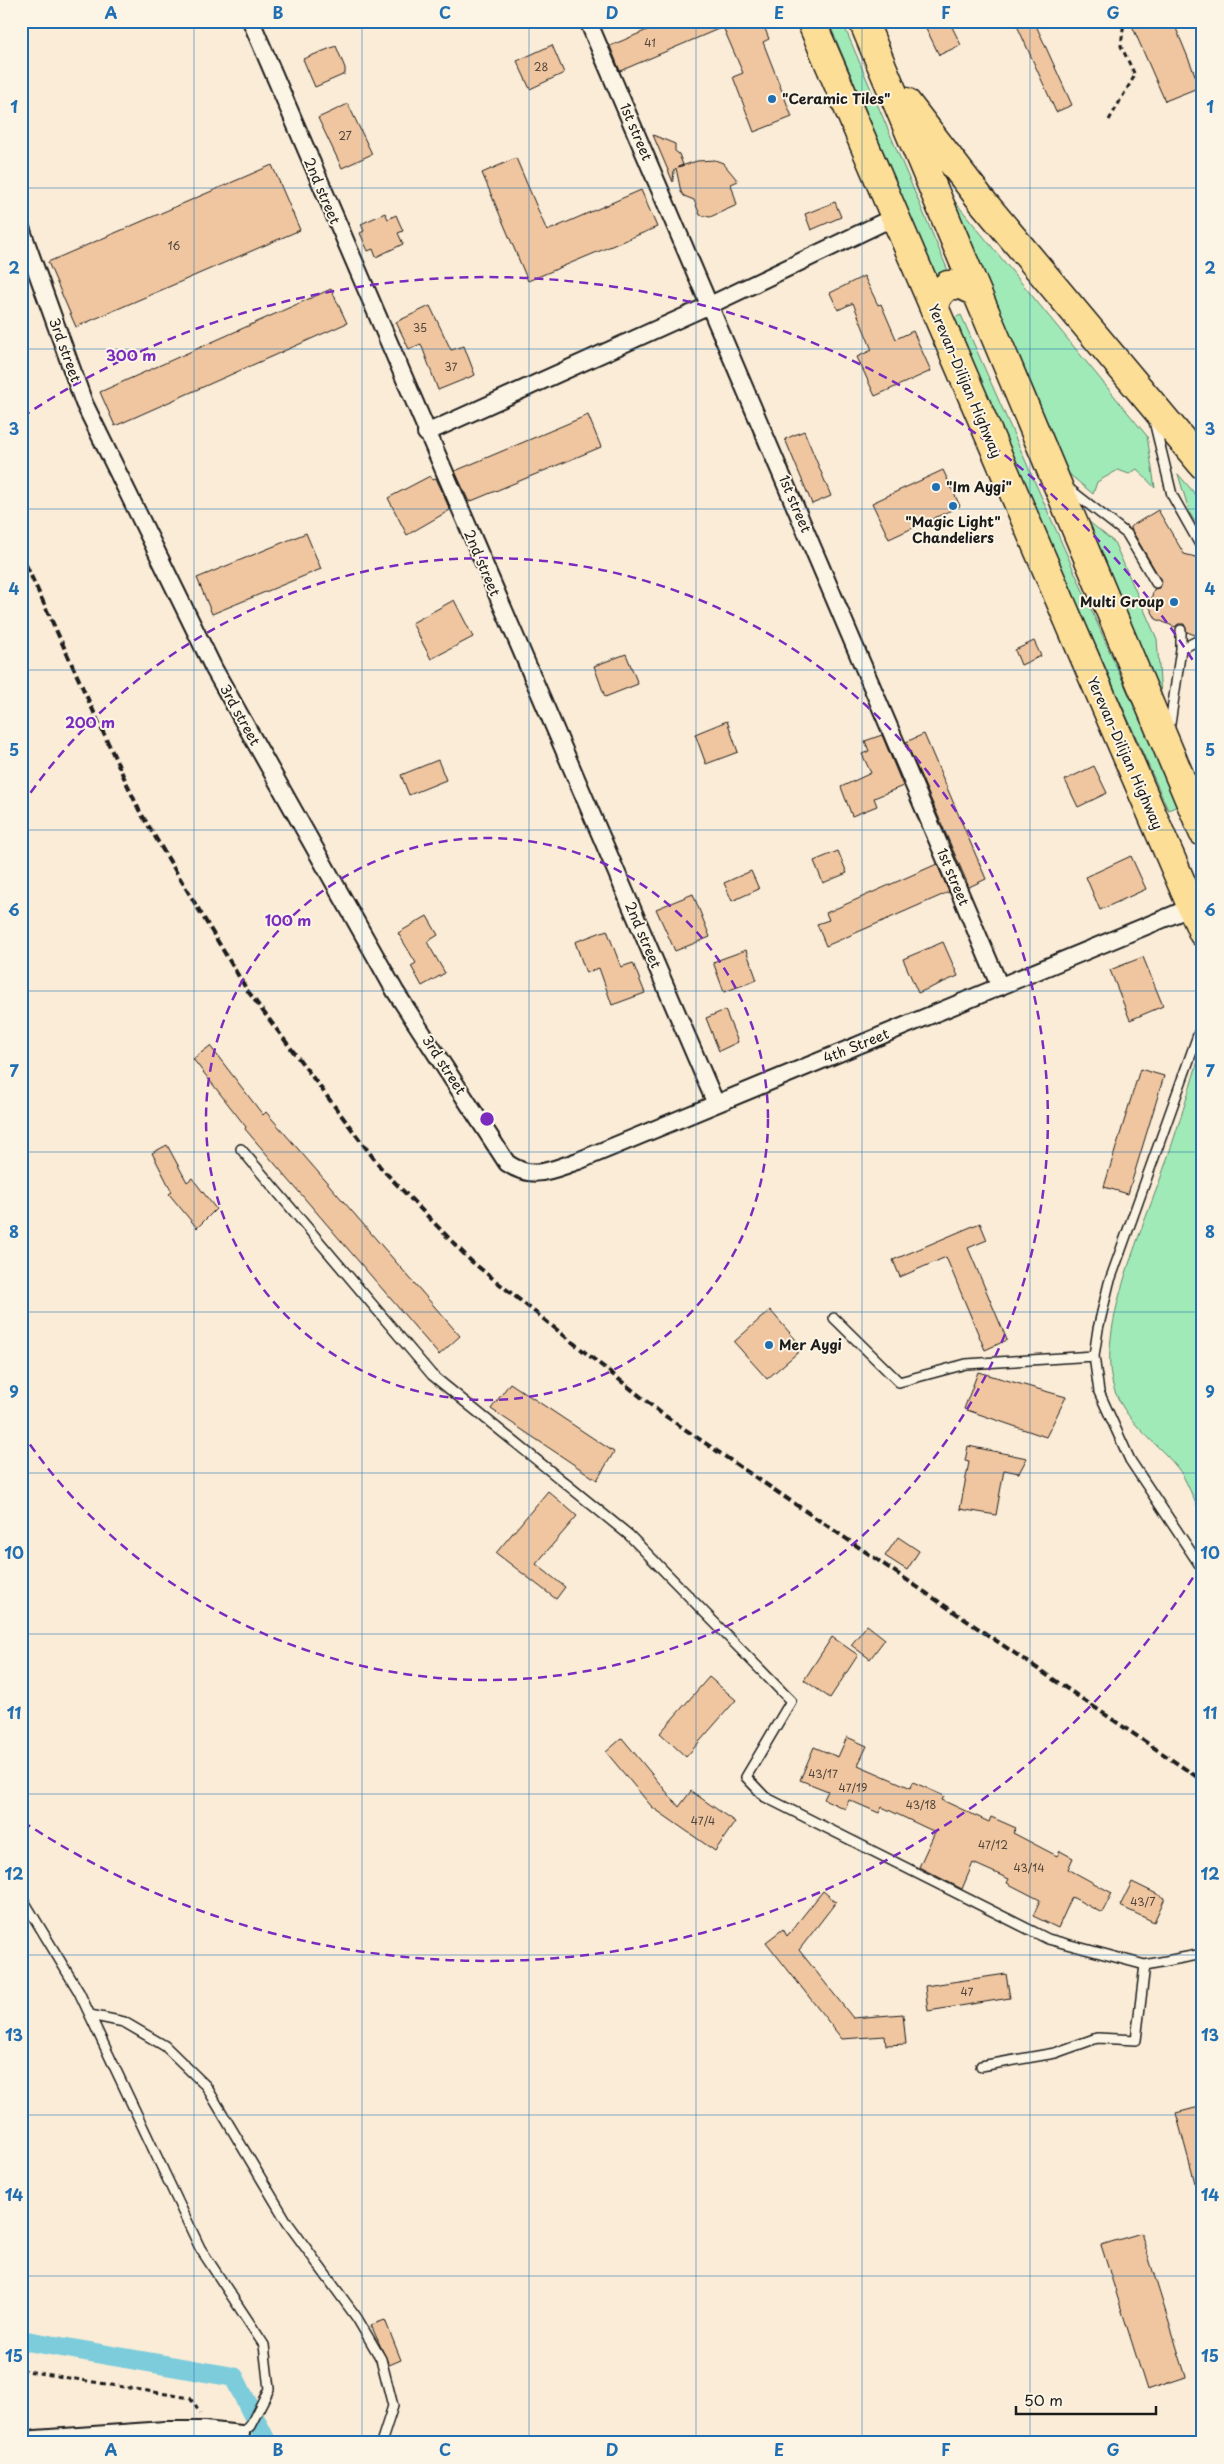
<svg xmlns="http://www.w3.org/2000/svg" width="1224" height="2464" viewBox="0 0 1224 2464" font-family="'Playpen Sans',sans-serif">
  <rect width="100%" height="100%" fill="#faecd7"/>
  <filter id="ink" filterUnits="userSpaceOnUse"><feTurbulence type="fractalNoise" baseFrequency=".02" numOctaves="2"/><feDisplacementMap in="SourceGraphic" scale="10" xChannelSelector="R" yChannelSelector="G"/><feConvolveMatrix kernelMatrix="1 2 1 2 8 2 1 2 1" color-interpolation-filters="sRGB"/></filter>
  <g filter="url(#ink)">
    <path fill="#a0eab8" stroke="#5e836a" d="M828 21H842L949 273 937 278Z
      M947 192 1147 436 1155 488 1137 469 1129 474 1118 470 1097 482 1093 494 1057 464Z
      M961 315 1178 806 1168 810 952 319Z
      M1178 474 1203 503V534L1190 514Z
      M1072 508 1114 542 1157 639 1162 709Z
      M1203 1044V1517C1193 1501 1188 1480 1176 1466 1155 1441 1130 1426 1116 1394 1092 1338 1143 1229 1162 1174 1177 1131 1190 1088 1203 1044Z"/>
    <g fill="none" stroke-linecap="round" stroke-linejoin="round">
      <path stroke="#7dccdb" stroke-width="20" d="M21 2340 234 2377 267 2443"/>
    </g>
    <path fill="#f0c6a0" stroke="#1c1c1c" d="M668 21H762L769 39 763 42 792 117 754 132 733 77 743 73 723 27 620 71 610 46Z
      M935 21H949L961 45 939 55 925 26Z
      M1015 21H1034L1072 105 1056 112Z
      M1130 21H1173L1200 87 1165 101Z
      M552 45 564 73 530 89 517 61Z
      M336 46 345 68V74L315 87 303 59Z
      M348 104 372 154 342 168 318 118Z
      M653 135 675 144V151L679 154 683 165 678 167 697 161 715 160 723 163 738 181 731 184 737 205 710 217 700 215 694 200 684 196 681 192 676 168 674 170 673 182Z
      M516 158 547 231 641 190 657 227 528 281 482 173Z
      M272 165 300 230 76 327 48 262Z
      M835 202 841 217 811 230 805 214Z
      M385 213 388 219 396 215 403 231 398 233 403 244 376 257 373 249 368 251 360 233 364 231 361 224Z
      M864 276 878 305 881 304 896 339 913 331 931 371 875 396 857 357 872 350 853 303 838 310 830 293Z
      M331 289 347 323 115 426 100 392Z
      M430 306 451 350 464 346 475 375 438 390 421 344 409 349 396 322Z
      M588 415 601 447 469 502 455 471Z
      M804 431 831 496 812 504 785 439Z
      M943 470 960 506 889 539 872 503Z
      M430 476 432 480 436 478 450 510 407 535 388 498Z
      M1158 510 1184 554 1203 559V631L1195 635 1187 632 1184 624H1178L1175 627 1156 619 1149 606 1154 589 1160 588 1162 582 1130 527Z
      M306 533 321 569 212 614 197 578Z
      M454 600 473 637 431 659 412 623Z
      M1034 641 1041 656 1021 665 1015 650Z
      M626 654 638 684 605 697 594 666Z
      M727 721 738 752 706 764 695 734Z
      M924 734 986 879 969 887 906 742Z
      M882 735 903 786 874 798 877 806 852 816 841 787 871 773 862 754 869 751 865 741Z
      M438 760 446 780 409 795 401 775Z
      M1094 766 1107 793 1078 807 1065 780Z
      M838 851 847 873 823 883 814 861Z
      M1131 856 1146 889 1100 910 1086 877Z
      M937 864 949 892 826 946 817 924 829 920 826 913Z
      M751 871 759 889 732 901 724 883Z
      M693 894 710 937 675 951 656 909Z
      M427 916 438 935 427 942 445 973 422 986 411 966 416 963 398 933Z
      M607 930 621 967 633 963 645 993 612 1005 599 968 586 973 575 942Z
      M943 942 958 976 918 993 903 959Z
      M746 950 757 980 724 992 713 962Z
      M1143 957 1163 1006 1130 1020 1110 970Z
      M725 1010 738 1042 719 1051 706 1018Z
      M210 1046 263 1115 266 1112 460 1336 439 1355 245 1129 246 1127 193 1059Z
      M1140 1069 1164 1076 1128 1194 1104 1187Z
      M167 1145 187 1182 192 1178 216 1209 197 1228 169 1194 172 1192 152 1153Z
      M980 1223 987 1240 968 1248 1007 1340 985 1350 946 1257 900 1277 893 1260Z
      M770 1310 803 1348 767 1379 734 1342Z
      M978 1372 1066 1397 1046 1437 964 1409Z
      M510 1383 614 1452 597 1480 491 1409Z
      M968 1446 1027 1458 1019 1473 1004 1470 996 1515 960 1509 969 1462 965 1461Z
      M548 1491 577 1516 536 1564 565 1587 556 1599 496 1553Z
      M898 1537 919 1551 907 1570 885 1556Z
      M867 1625 885 1639 870 1659 851 1645Z
      M832 1637 858 1655 830 1698 804 1680Z
      M709 1677 736 1700 686 1757 660 1733Z
      M847 1737 867 1746 858 1765 911 1788 913 1782 944 1796 942 1800 989 1822 991 1817 1016 1828 1013 1833 1057 1856 1060 1851 1073 1858 1068 1869 1112 1893 1102 1913 1072 1897 1058 1928 1033 1916 1040 1900 1007 1883 1009 1879 973 1863 962 1889 919 1867 935 1832 882 1807 879 1813 849 1800 845 1809 824 1799 828 1791 800 1780 814 1747 838 1757Z
      M622 1738 679 1807 691 1791 735 1822 715 1851 652 1807 606 1752Z
      M1132 1882 1165 1898 1154 1922 1120 1906Z
      M823 1891 836 1902 799 1950 853 2018 903 2014 906 2044 886 2045 885 2036 842 2039 766 1942 783 1929 787 1936Z
      M1006 1974 1010 1998 928 2011 925 1986Z
      M1203 2106V2193L1198 2194 1176 2113Z
      M1141 2233 1186 2377 1147 2390 1101 2245Z
      M385 2320 401 2360 389 2365 371 2325Z"/>
    <g fill="none" stroke-linecap="round" stroke-linejoin="round">
      <defs>
        <path id="service" d="M1154 421 1172 495 1203 550
          M1068 488 1127 534 1156 583
          M1181 649 1203 638
          M1169 731 1181 649V630
          M1203 1021 1109 1283 1098 1329 1094 1356 1099 1392 1130 1460 1203 1570
          M241 1149 432 1375 629 1535 791 1701 746 1777 765 1797 1048 1939 1145 1965 1203 1954
          M834 1318 899 1382 966 1364 1094 1356
          M21 1896 79 1992 200 2248 264 2345 269 2389 250 2426 241 2434 244 2443
          M90 2015 124 2022 165 2046 206 2086 287 2222 357 2318 381 2359 393 2406 381 2443
          M981 2066 1055 2053 1097 2038 1136 2040 1145 1965"/>
        <path id="minor" d="M251 21 716 1104
          M588 21 1000 987
          M21 228 84 403 214 669 395 991 507 1163C533 1181 550 1170 578 1161L1192 907
          M426 433 710 305 894 217
          M21 2440 165 2430H204L241 2434"/>
        <path id="trunk" d="M811 21 1203 933
          M863 21 1203 832
          M906 102 982 201 1203 465
          M933 306 939 294 948 285H961L974 291"/>
      </defs>
      <use href="#service" stroke="#1c1c1c" stroke-width="12"/>
      <use href="#minor" stroke="#1c1c1c" stroke-width="20"/>
      <use href="#trunk" stroke="#1c1c1c" stroke-width="31"/>
      <path stroke="#1c1c1c" stroke-width="3" stroke-dasharray="5 4" stroke-linecap="butt" d="M1109 120 1135 75 1121 46 1124 21
        M21 2370 190 2398 200 2413"/>
      <use href="#service" stroke="#fcf5e5" stroke-width="9"/>
      <use href="#minor" stroke="#fcf5e5" stroke-width="16"/>
      <use href="#trunk" stroke="#fdde96" stroke-width="28"/>
      <path stroke="#1c1c1c" stroke-width="4" stroke-dasharray="8 4" stroke-linecap="butt" d="M21 554 139 810 247 990 381 1168 471 1261 661 1413 1203 1781"/>
    </g>
  </g>
  <path fill="none" stroke="#1f6fb2" stroke-width="1" stroke-opacity="0.55" d="M194 21V2443M362 21V2443M529 21V2443M696 21V2443M862 21V2443M1030 21V2443M21 188H1203M21 349H1203M21 509H1203M21 670H1203M21 830H1203M21 991H1203M21 1152H1203M21 1312H1203M21 1473H1203M21 1634H1203M21 1794H1203M21 1955H1203M21 2115H1203M21 2276H1203"/>
  <g fill="none" stroke="#7b2cbf" stroke-width="2.5" stroke-dasharray="9 6">
    <circle cx="487" cy="1119" r="281"/>
    <path d="M22 805A561 561 0 1 1 22 1433"/>
    <path d="M1201 1565A842 842 0 0 1 22 1821M22 417A842 842 0 0 1 1201 673"/>
  </g>
  <g fill="#1f6fb2" stroke="#fcf5e5" stroke-width="2">
    <circle cx="772" cy="99" r="5"/>
    <circle cx="936" cy="487" r="5"/>
    <circle cx="953" cy="506" r="5"/>
    <circle cx="1174" cy="602" r="5"/>
    <circle cx="769" cy="1345" r="5"/>
  </g>
  <g text-anchor="middle" stroke-width="4" stroke-linejoin="round" paint-order="stroke">
    <g font-size="11" fill="#51463d">
      <text x="650" y="47">41</text>
      <text x="541" y="71">28</text>
      <text x="345" y="140">27</text>
      <text x="174" y="250">16</text>
      <text x="420" y="332">35</text>
      <text x="451" y="371">37</text>
      <text x="823" y="1778">43/17</text>
      <text x="853" y="1792">47/19</text>
      <text x="921" y="1809">43/18</text>
      <text x="703" y="1825">47/4</text>
      <text x="993" y="1849">47/12</text>
      <text x="1029" y="1872">43/14</text>
      <text x="1143" y="1906">43/7</text>
      <text x="967" y="1996">47</text>
    </g>
    <g font-size="14" font-weight="bold" fill="#1c1c1c" stroke="#fcf5e5" text-anchor="start">
      <text x="782" y="104">"Ceramic Tiles"</text>
      <text x="946" y="492">"Im Aygi"</text>
      <text x="953" y="527" text-anchor="middle">"Magic Light"<tspan x="953" dy="16">Chandeliers</tspan></text>
      <text x="1164" y="607" text-anchor="end">Multi Group</text>
      <text x="779" y="1350">Mer Aygi</text>
    </g>
    <g font-size="14" fill="#1c1c1c" stroke="#fcf5e5">
      <text transform="translate(636 132) rotate(67)" y="5">1st street</text>
      <text transform="translate(322 191) rotate(67)" y="5">2nd street</text>
      <text transform="translate(65 350) rotate(70)" y="5">3rd street</text>
      <text transform="translate(965 381) rotate(67)" y="5">Yerevan-Dilijan Highway</text>
      <text transform="translate(795 504) rotate(67)" y="5">1st street</text>
      <text transform="translate(482 563) rotate(67)" y="5">2nd street</text>
      <text transform="translate(240 715) rotate(61)" y="5">3rd street</text>
      <text transform="translate(1125 753) rotate(66)" y="5">Yerevan-Dilijan Highway</text>
      <text transform="translate(953 877) rotate(67)" y="5">1st street</text>
      <text transform="translate(643 935) rotate(67)" y="5">2nd street</text>
      <text transform="translate(856 1046) rotate(-22)" y="5">4th Street</text>
      <text transform="translate(444 1065) rotate(57)" y="5">3rd street</text>
    </g>
  </g>
  <circle cx="487" cy="1119" r="8" fill="#7b2cbf" stroke="#fcf5e5" stroke-width="2.5"/>
  <g font-size="15" text-anchor="middle" font-weight="bold" fill="#7b2cbf" stroke="#fcf5e5" stroke-width="4" stroke-linejoin="round" paint-order="stroke">
    <text x="131" y="361">300 m</text>
    <text x="90" y="728">200 m</text>
    <text x="288" y="926">100 m</text>
  </g>
  <rect width="1224" height="2464" fill="none" stroke="#fcf5e5" stroke-width="55"/>
  <path d="M1016 2406v8h140v-8" fill="none" stroke="#1c1c1c" stroke-width="2.5"/>
  <text x="1024" y="2406" font-size="15" fill="#1c1c1c" stroke="#fcf5e5" stroke-width="4" paint-order="stroke">50 m</text>
  <rect x="28" y="28" width="1168" height="2408" fill="none" stroke="#1f6fb2" stroke-width="2"/>
  <g font-size="16" text-anchor="middle" font-weight="bold" fill="#1f6fb2">
    <text x="111" y="19">A</text>
    <text x="278" y="19">B</text>
    <text x="445" y="19">C</text>
    <text x="612" y="19">D</text>
    <text x="779" y="19">E</text>
    <text x="946" y="19">F</text>
    <text x="1113" y="19">G</text>
    <text x="14" y="113">1</text>
    <text x="1210" y="113">1</text>
    <text x="14" y="274">2</text>
    <text x="1210" y="274">2</text>
    <text x="14" y="435">3</text>
    <text x="1210" y="435">3</text>
    <text x="14" y="595">4</text>
    <text x="1210" y="595">4</text>
    <text x="14" y="756">5</text>
    <text x="1210" y="756">5</text>
    <text x="14" y="916">6</text>
    <text x="1210" y="916">6</text>
    <text x="14" y="1077">7</text>
    <text x="1210" y="1077">7</text>
    <text x="14" y="1238">8</text>
    <text x="1210" y="1238">8</text>
    <text x="14" y="1398">9</text>
    <text x="1210" y="1398">9</text>
    <text x="14" y="1559">10</text>
    <text x="1210" y="1559">10</text>
    <text x="14" y="1719">11</text>
    <text x="1210" y="1719">11</text>
    <text x="14" y="1880">12</text>
    <text x="1210" y="1880">12</text>
    <text x="14" y="2041">13</text>
    <text x="1210" y="2041">13</text>
    <text x="14" y="2201">14</text>
    <text x="1210" y="2201">14</text>
    <text x="14" y="2362">15</text>
    <text x="1210" y="2362">15</text>
    <text x="111" y="2456">A</text>
    <text x="278" y="2456">B</text>
    <text x="445" y="2456">C</text>
    <text x="612" y="2456">D</text>
    <text x="779" y="2456">E</text>
    <text x="946" y="2456">F</text>
    <text x="1113" y="2456">G</text>
  </g>
</svg>
